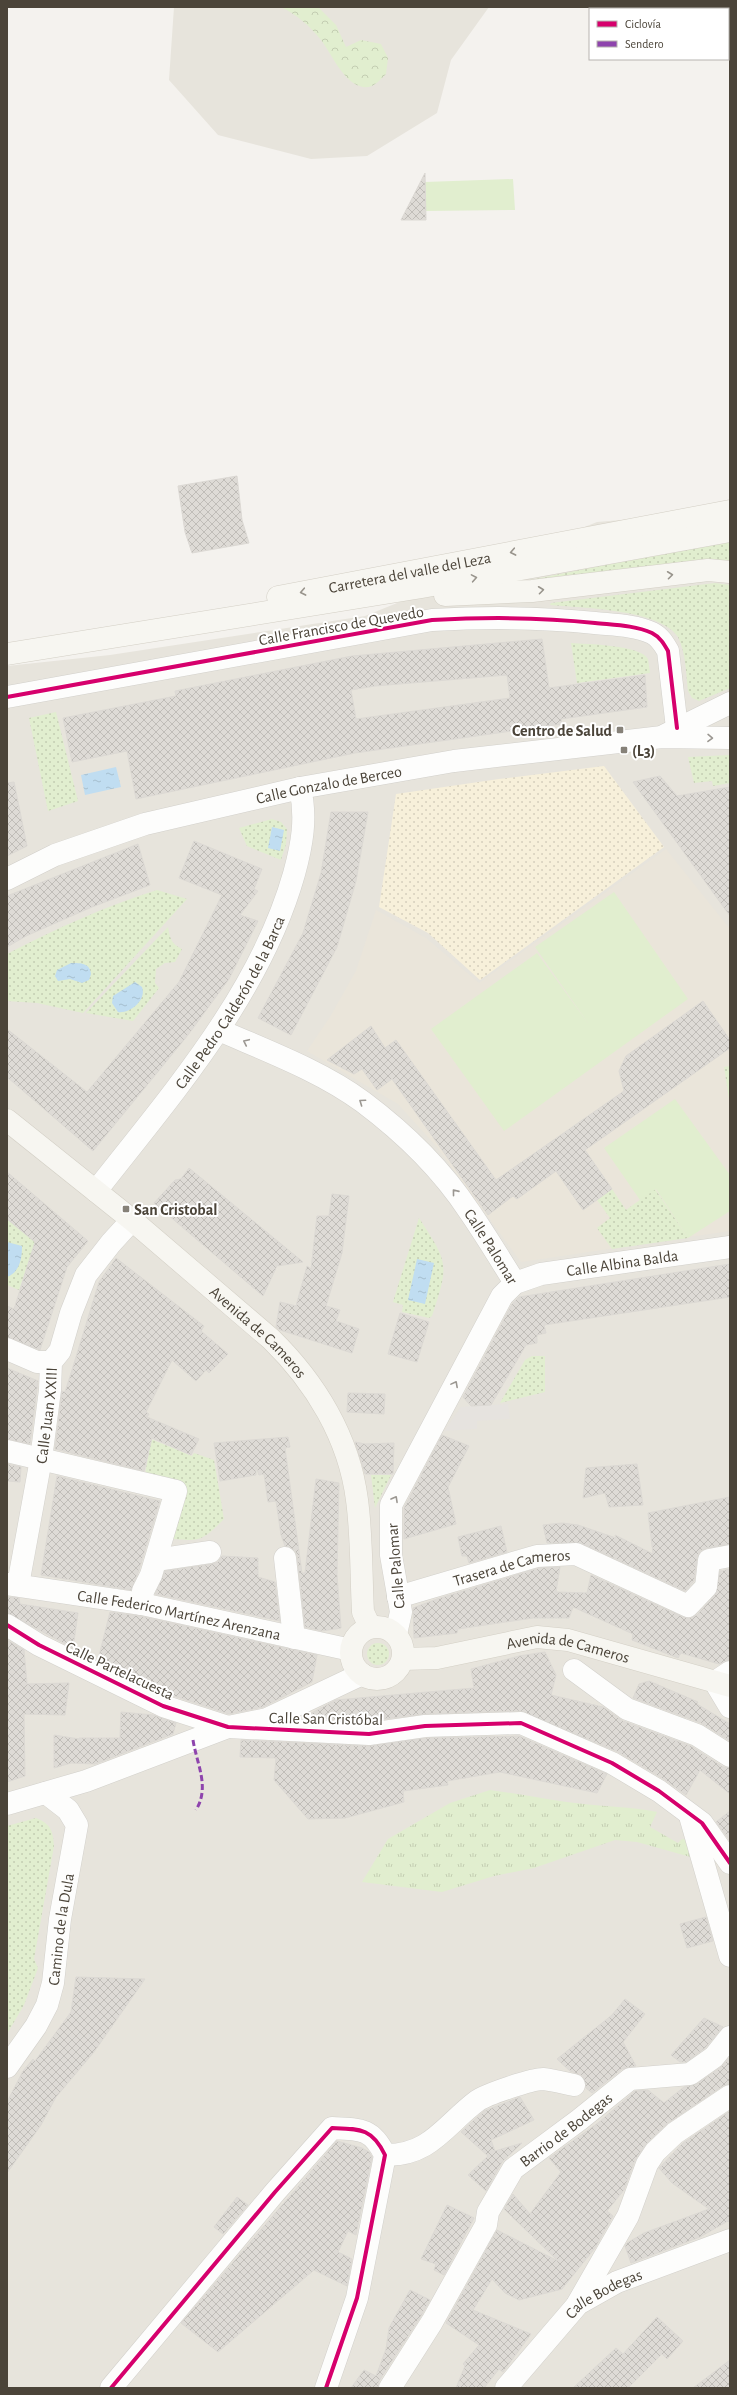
<svg xmlns="http://www.w3.org/2000/svg" width="737" height="2395" viewBox="0 0 737 2395" font-family="'Alegreya Sans',sans-serif">
  <defs>
    <pattern id="grass-tufts" width="24" height="20" patternUnits="userSpaceOnUse"><rect width="24" height="20" fill="#e1eecf"/><path d="M3 7l-1-3M5 7V3M7 7l1-3M15 17l-1-3M17 17v-4M19 17l1-3" fill="none" stroke="#c3cdb2"/></pattern>
    <pattern id="forest-crowns" width="20" height="18" patternUnits="userSpaceOnUse"><rect width="20" height="18" fill="#e1eecf"/><path d="M2 6a3 3 0 1 1 6 0M12 15a3 3 0 1 1 6 0" fill="none" stroke="#c3cdb2"/></pattern>
    <pattern id="sand-dots" width="8" height="8" patternUnits="userSpaceOnUse"><rect width="8" height="8" fill="#f7f0da"/><path d="M2 2h.1M6 6h.1" fill="none" stroke="#d5cfbc" stroke-width="1.8" stroke-linecap="round"/></pattern>
    <pattern id="park-dots" width="8" height="8" patternUnits="userSpaceOnUse"><rect width="8" height="8" fill="#e1eecf"/><path d="M2 2h.1M6 6h.1" fill="none" stroke="#c3cdb2" stroke-width="1.8" stroke-linecap="round"/></pattern>
    <pattern id="water-ripples" width="26" height="14" patternUnits="userSpaceOnUse"><rect width="26" height="14" fill="#c0ddf1"/><path d="M2 4q2-2 4 0t4 0M15 11q2-2 4 0t4 0" fill="none" stroke="#a6bfcf"/></pattern>
    <pattern id="building-cross-hatch" width="8" height="8" patternUnits="userSpaceOnUse"><rect width="8" height="8" fill="#dedbd6"/><path d="M0 0l8 8M0 8l8-8" fill="none" stroke="#c0bdb8"/></pattern>
  </defs>
  <rect width="100%" height="100%" fill="#f4f2ee"/>
  <path fill="#e7e4dc" d="M174 7H489L451 60 437 113 367 156 311 159 218 135 169 80Z
    M730 511V2388H7V666L110 655 365 616 597 522Z"/>
  <path fill="#eae5da" d="M666 849 730 929V1231L521 1262 437 1147 398 1104 307 1051 330 1017 356 971 376 910 426 938 479 983Z"/>
  <path fill="url(#grass-tufts)" d="M490 1790C521 1794 552 1801 584 1804 609 1807 633 1807 657 1812L650 1827 678 1843 682 1839 687 1840 694 1858 637 1842 615 1840 534 1868 494 1876 442 1892 362 1882 388 1839 450 1803Z"/>
  <path fill="url(#forest-crowns)" d="M281 7H318L336 25 346 47 361 40 381 44 388 58 386 74C380 80 373 89 363 87 343 83 332 54 321 40 309 25 297 15 281 7Z"/>
  <path fill="url(#sand-dots)" d="M604 766 664 847 480 980 428 933 379 907 396 794 499 779Z"/>
  <path fill="url(#park-dots)" d="M730 540V563L510 584Z
    M715 583 730 585V688L699 701 692 698 688 691C686 674 686 653 678 637 660 609 581 608 550 605L551 603Z
    M571 643C586 644 641 645 648 659L650 673 577 683Z
    M56 712 78 801 48 811 29 718Z
    M730 755V783L713 786 712 781 694 783 688 757Z
    M272 819 281 822 287 829 286 844 281 860 247 846 239 828Z
    M157 890 187 899 83 1013 37 1003 7 1001V954C57 928 104 907 157 890Z
    M168 927C170 938 171 944 182 949L175 962 165 963 156 969 155 983 159 988 133 1021 86 1013Z
    M730 1066V1105L724 1067Z
    M612 1189 626 1210 655 1189 688 1238 612 1249 597 1228 610 1218 597 1200Z
    M419 1218C449 1264 449 1264 432 1316L429 1318 402 1312 403 1305 393 1302Z
    M7 1219 35 1242 19 1290 7 1285Z
    M532 1356H545V1392L500 1403 525 1360Z
    M141 1435 192 1456 194 1453 214 1460 224 1519C201 1542 200 1542 167 1538L181 1487 145 1474 149 1453 139 1450Z
    M371 1475H391L375 1508Z
    M367 1654a11 11 0 1 1 22 0a11 11 0 1 1-22 0Z
    M36 1818C51 1824 53 1831 54 1846L34 1959 38 1968 24 2005 7 2034V1826Z"/>
  <path fill="#e1eecf" d="M513 179 515 210 426 211 425 182Z
    M614 892 688 999 504 1131 431 1029 537 953 590 1026 535 947Z
    M675 1099 730 1175V1211L688 1238 656 1189 640 1200 604 1148Z"/>
  <path fill="#e6e3df" d="M508 1404 510 1419 477 1421V1429L444 1431 461 1407Z"/>
  <path fill="url(#water-ripples)" d="M116 767 121 787 85 795 81 775Z
    M272 827 284 830 280 851 268 848Z
    M71 963C81 963 90 963 91 974L89 980 82 983 70 979 58 981 55 976 57 970Z
    M135 982 142 987C147 1000 130 1014 118 1012L112 1003 113 996Z
    M7 1242 22 1246C22 1258 20 1272 7 1277Z
    M417 1259 434 1263 425 1304 408 1300Z"/>
  <path fill="url(#building-cross-hatch)" stroke="#dcd9d4" fill-rule="evenodd" d="M425 173 426 220H401Z
    M237 476 242 520 249 543 192 553 185 532 178 486Z
    M542 639 549 688 645 675 647 707 561 719 562 724 355 753 136 799 127 751 72 762 63 718 176 696 175 691 352 656ZM507 675 510 698 356 719 351 690 375 686Z
    M660 776 677 796 730 787V916L633 782Z
    M14 782 27 846 7 856V783Z
    M331 812H368L356 881 337 947 291 1035 258 1018 303 933 321 873Z
    M194 841 262 869 254 889 258 891 240 915 258 921 229 979 188 1035 93 1151 7 1077V1029L87 1092 179 982 222 895 179 878Z
    M138 844 150 885 92 907 26 936 7 947V896Z
    M703 1001 730 1040V1048L585 1150 612 1189 583 1210 556 1171 517 1199 513 1196 488 1215 392 1079 377 1090 362 1069 354 1074 327 1060 371 1026 385 1048 396 1040 496 1180 624 1091 619 1071 626 1056Z
    M189 1168 303 1262 277 1266 263 1296 154 1203 175 1180 181 1179Z
    M7 1172 88 1241 67 1267 40 1350 7 1337V1306L14 1309 35 1242 7 1219Z
    M332 1194 349 1196 342 1253 326 1306 340 1310 336 1321 359 1329 352 1353 280 1330 276 1327 280 1302 296 1306 307 1266 311 1269 317 1216H329Z
    M116 1258 204 1326 201 1331 228 1354 209 1373 206 1370 196 1381 172 1360 146 1412 149 1414 147 1417 199 1439 191 1455 152 1438 144 1471 55 1449 62 1391 65 1392 72 1370 99 1282Z
    M730 1264V1297L544 1325 546 1333 537 1335V1343L526 1345 491 1405 471 1406 463 1397 512 1304 519 1297Z
    M400 1313 429 1322 417 1362 388 1354Z
    M7 1368 38 1381 30 1444 7 1439Z
    M348 1393 385 1394 384 1414 347 1412Z
    M442 1435 469 1446 448 1487 456 1524 404 1539V1508Z
    M288 1437 290 1447 285 1448 302 1573H305L316 1479 339 1483 337 1575 341 1628 322 1631 305 1627 297 1556 295 1550 285 1546 281 1535 276 1501 268 1502 264 1474 259 1475 256 1467V1475L220 1481 214 1443Z
    M355 1442 365 1444 394 1443 393 1474H365Z
    M7 1464 21 1467 20 1482 7 1481Z
    M637 1464 643 1505 609 1507 605 1493 583 1498 586 1468Z
    M57 1476 160 1501 139 1570 131 1590 41 1575Z
    M730 1497V1544L707 1548 700 1551 697 1559 694 1581 685 1591 581 1543H547L543 1525 562 1523 578 1525 616 1538 615 1535 653 1554 648 1513Z
    M501 1526 507 1552 469 1563 467 1556H462L458 1537Z
    M222 1556 258 1558V1577L275 1582 280 1621 155 1594 165 1571 212 1564 218 1562Z
    M560 1567 556 1592 587 1593 591 1575 683 1617 690 1618 697 1615 715 1595 720 1571 730 1569V1660L719 1664 681 1653 678 1658 632 1640 633 1634 573 1607 569 1618H533L458 1629 457 1633 414 1638 413 1608 437 1599 539 1568Z
    M7 1597 19 1598 20 1604 78 1613 73 1648 7 1613Z
    M110 1612 140 1616 317 1655 312 1682 263 1707 229 1714 168 1694 98 1660Z
    M7 1640 24 1650 27 1684 69 1683 65 1715 24 1714 25 1776 7 1782Z
    M545 1652 556 1675 551 1695 603 1707 623 1721 691 1746 723 1767 730 1768V1794L700 1770 686 1795 665 1780 618 1752 521 1711 425 1714 368 1721 302 1718 336 1700 474 1688 471 1669 519 1656Z
    M649 1681 698 1702 697 1704 730 1724V1741L701 1723 633 1698 639 1684Z
    M121 1712 153 1715 176 1723 173 1734 95 1764 71 1763 54 1768V1735L79 1739V1738H120Z
    M519 1736 607 1774 597 1793 500 1772 447 1781 448 1785 403 1791 404 1802 345 1818 308 1819 274 1780 276 1758 240 1757 241 1740 369 1746 426 1738Z
    M730 1811V1841L716 1822Z
    M706 1917 713 1941 687 1948 680 1924Z
    M76 1977 145 1979 94 2052 56 2097 41 2125 7 2173V2102L23 2071 33 2059 35 2061 71 2012Z
    M625 1999 645 2014 623 2042 636 2066 622 2069 592 2093 586 2088 583 2076 570 2071 557 2059 612 2015Z
    M704 2018 723 2027 705 2048 686 2062H680L671 2055Z
    M730 2057V2084L723 2086 668 2123 645 2145 635 2160 624 2190 607 2211 613 2216 595 2248 562 2289 519 2300 505 2293 492 2279 473 2310 531 2334 503 2372 499 2369 484 2388H456L465 2366 463 2364 479 2345 446 2323 497 2230 558 2261 504 2209 513 2194 530 2214 561 2172 549 2158 598 2123 635 2091 648 2090 664 2103 684 2087 697 2084 721 2067Z
    M520 2097 534 2120 491 2140 495 2151 522 2143 502 2162 486 2191 468 2175 488 2156 461 2132 484 2111Z
    M730 2111V2223L728 2221 700 2237 631 2263 625 2246 627 2243 644 2233 709 2209 672 2183 659 2168 683 2143Z
    M337 2141 362 2148 369 2152 372 2157 356 2235 348 2231 338 2252 352 2259 347 2286 314 2270 218 2352 181 2323Z
    M237 2197 248 2205 223 2234 214 2227Z
    M447 2205 474 2218 444 2275 434 2270 436 2264 421 2259Z
    M410 2290 430 2300 421 2316 379 2381 378 2388H351L364 2370 376 2376 386 2349 389 2328Z
    M657 2317 683 2341 667 2359 662 2354 628 2388H573L616 2348 623 2354Z
    M730 2360V2388H693Z"/>
  <g fill="none" stroke-linecap="round" stroke-linejoin="round">
    <defs>
      <g id="street">
        <path d="M7 697 432 620C487 617 540 617 595 623 614 625 634 625 652 633 660 637 664 644 668 651L677 728"/>
        <path d="M665 735 730 703"/>
        <path id="s1" d="M7 879 55 855 145 824 300 788 454 761 662 737 730 738"/>
        <path id="s2" d="M219 1030C267 1051 321 1071 363 1102 403 1132 442 1170 469 1211 485 1234 500 1259 515 1283"/>
        <path id="s3" d="M96 1191C172 1094 260 994 294 874 302 845 307 818 300 788"/>
        <path d="M7 1349 37 1362H51"/>
        <path d="M7 1451 176 1491 151 1575 143 1591 142 1604"/>
        <path d="M285 1558 294 1638"/>
        <path d="M156 1560 210 1552"/>
        <path id="s4" d="M7 1584 142 1604 351 1650"/>
        <path id="s5" d="M18 1585 41 1459 50 1390 51 1362 60 1351 71 1313 86 1275 111 1243 132 1220"/>
        <path id="s6" d="M398 1597 537 1556 576 1554 688 1606 706 1587 709 1560 730 1556"/>
        <path d="M7 1625 39 1645 163 1706 228 1727 369 1734 425 1726 521 1723 612 1763 659 1791 702 1823 730 1863"/>
        <path id="s7" d="M396 1634 401 1612 391 1555V1505L502 1296 515 1283 541 1274 730 1247"/>
        <path d="M574 1670 627 1709 697 1735 730 1756"/>
        <path d="M730 1672 715 1682 730 1707"/>
        <path d="M7 1804 86 1781 228 1727 267 1719 362 1674"/>
        <path d="M690 1816 730 1956"/>
        <path id="s8" d="M7 2067 36 2026 47 2005 53 1983 60 1919 77 1825 68 1810 46 1793"/>
        <path d="M385 2155C430 2156 445 2125 477 2101 487 2094 532 2079 543 2079 553 2080 564 2083 574 2085"/>
        <path d="M578 2303 628 2216 647 2164 655 2152 675 2133 730 2096"/>
        <path d="M111 2388 275 2192 332 2128C360 2129 372 2128 385 2155L357 2298 326 2388"/>
        <path id="s9" d="M390 2388 432 2322 486 2225 488 2212 513 2169 579 2120 630 2079 690 2074 714 2057 730 2037"/>
        <path id="s10" d="M506 2388 578 2304 617 2282 730 2240"/>
      </g>
      <g id="secondary">
        <path d="M445 595 532 591 708 570 730 572"/>
        <path id="s11" d="M278 597 730 511"/>
        <path d="M7 654 422 587 730 531"/>
        <path id="s12" d="M7 1120 132 1220 271 1339C315 1382 349 1437 357 1500 362 1537 361 1575 363 1612L370 1627"/>
        <circle cx="377" cy="1653" r="26"/>
        <path id="s13" d="M403 1659 437 1658 537 1637 568 1640 730 1686"/>
      </g>
    </defs>
    <use href="#street" stroke="#d2d0cb" stroke-width="23"/>
    <use href="#secondary" stroke="#d3cfc5" stroke-width="23"/>
    <use href="#street" stroke="#fdfdfc" stroke-width="22"/>
    <use href="#secondary" stroke="#f7f6f1" stroke-width="22"/>
    <path stroke="#8e44ad" stroke-width="3" stroke-dasharray="6 3" stroke-linecap="butt" d="M193 1740C197 1765 210 1787 196 1810"/>
    <defs>
      <path id="cycleway" d="M7 697 432 620C487 617 540 617 595 623 614 625 634 625 652 633 660 637 664 644 668 651L677 728
        M7 1625 39 1645 163 1706 228 1727 369 1734 425 1726 521 1723 612 1763 659 1791 702 1823 730 1863
        M111 2388 275 2192 332 2128C360 2129 372 2128 385 2155L357 2298 326 2388"/>
    </defs>
    <use href="#cycleway" stroke="#fff" stroke-width="6"/>
    <use href="#cycleway" stroke="#d6006c" stroke-width="4"/>
  </g>
  <defs><path id="oneway-chevron" d="M-2-3.5L2.5 0L-2 3.5" fill="none" stroke-width="1.6" stroke-linecap="round" stroke-linejoin="round"/></defs>
  <g stroke="#98948c">
    <use href="#oneway-chevron" transform="translate(513 552) rotate(169)"/>
    <use href="#oneway-chevron" transform="translate(670 575) rotate(-7)"/>
    <use href="#oneway-chevron" transform="translate(474 578) rotate(-10)"/>
    <use href="#oneway-chevron" transform="translate(541 590) rotate(-7)"/>
    <use href="#oneway-chevron" transform="translate(303 592) rotate(169)"/>
  </g>
  <g stroke="#9b9791">
    <use href="#oneway-chevron" transform="translate(710 738) rotate(1)"/>
    <use href="#oneway-chevron" transform="translate(246 1042) rotate(-155)"/>
    <use href="#oneway-chevron" transform="translate(362 1102) rotate(-145)"/>
    <use href="#oneway-chevron" transform="translate(455 1192) rotate(-129)"/>
    <use href="#oneway-chevron" transform="translate(455 1384) rotate(-62)"/>
    <use href="#oneway-chevron" transform="translate(395 1499) rotate(-61)"/>
  </g>
  <g fill="#868178" stroke="#fff" stroke-width="1.5">
    <rect x="616" y="726" width="8" height="8" rx="2"/>
    <rect x="620" y="746" width="8" height="8" rx="2"/>
    <rect x="122" y="1205" width="8" height="8" rx="2"/>
  </g>
  <g text-anchor="middle" stroke-width="4" stroke-linejoin="round" paint-order="stroke">
    <g font-size="16" fill="#4b4439" stroke="#fff">
      <text dy="6" stroke="none"><textPath href="#s11" startOffset="134">Carretera del valle del Leza</textPath></text>
      <text transform="translate(341 625) rotate(-10)" y="6">Calle Francisco de Quevedo</text>
      <text dy="6" stroke="none"><textPath href="#s1" startOffset="337">Calle Gonzalo de Berceo</textPath></text>
      <text dy="6" stroke="none"><textPath href="#s3" startOffset="232">Calle Pedro Calderón de la Barca</textPath></text>
      <text dy="6" stroke="none"><textPath href="#s2" startOffset="356">Calle Palomar</textPath></text>
      <text dy="6" stroke="none"><textPath href="#s7" startOffset="495">Calle Albina Balda</textPath></text>
      <text dy="6" stroke="none"><textPath href="#s12" startOffset="329">Avenida de Cameros</textPath></text>
      <text dy="6" stroke="none"><textPath href="#s5" startOffset="172">Calle Juan XXIII</textPath></text>
      <text transform="translate(395 1566) rotate(-95)" y="6">Calle Palomar</text>
      <text dy="6" stroke="none"><textPath href="#s6" startOffset="118">Trasera de Cameros</textPath></text>
      <text dy="6" stroke="none"><textPath href="#s4" startOffset="175">Calle Federico Martínez Arenzana</textPath></text>
      <text dy="6" stroke="none"><textPath href="#s13" startOffset="168">Avenida de Cameros</textPath></text>
      <text transform="translate(120 1670) rotate(25)" y="6">Calle Partelacuesta</text>
      <text transform="translate(326 1718) rotate(1)" y="6">Calle San Cristóbal</text>
      <text dy="6" stroke="none"><textPath href="#s8" startOffset="151">Camino de la Dula</textPath></text>
      <text dy="6" stroke="none"><textPath href="#s9" startOffset="318">Barrio de Bodegas</textPath></text>
      <text dy="6" stroke="none"><textPath href="#s10" startOffset="138">Calle Bodegas</textPath></text>
    </g>
    <g font-size="16" font-weight="bold" fill="#4b4439" stroke="#fff" text-anchor="start">
      <text x="612" y="736" text-anchor="end">Centro de Salud</text>
      <text x="632" y="756">(L3)</text>
      <text x="134" y="1215">San Cristobal</text>
    </g>
  </g>
  <rect width="737" height="2395" fill="none" stroke="#4b4439" stroke-width="16"/>
  <rect x="589" y="8" width="140" height="52" fill="#ffffff" stroke="#b7b4b0"/>
  <rect x="597" y="21" width="20" height="6" fill="#d6006c" stroke="#b7b4b0"/>
  <text x="625" y="28" font-size="12" fill="#4b4439">Ciclovía</text>
  <rect x="597" y="41" width="20" height="6" fill="#8e44ad" stroke="#b7b4b0"/>
  <text x="625" y="48" font-size="12" fill="#4b4439">Sendero</text>
</svg>
